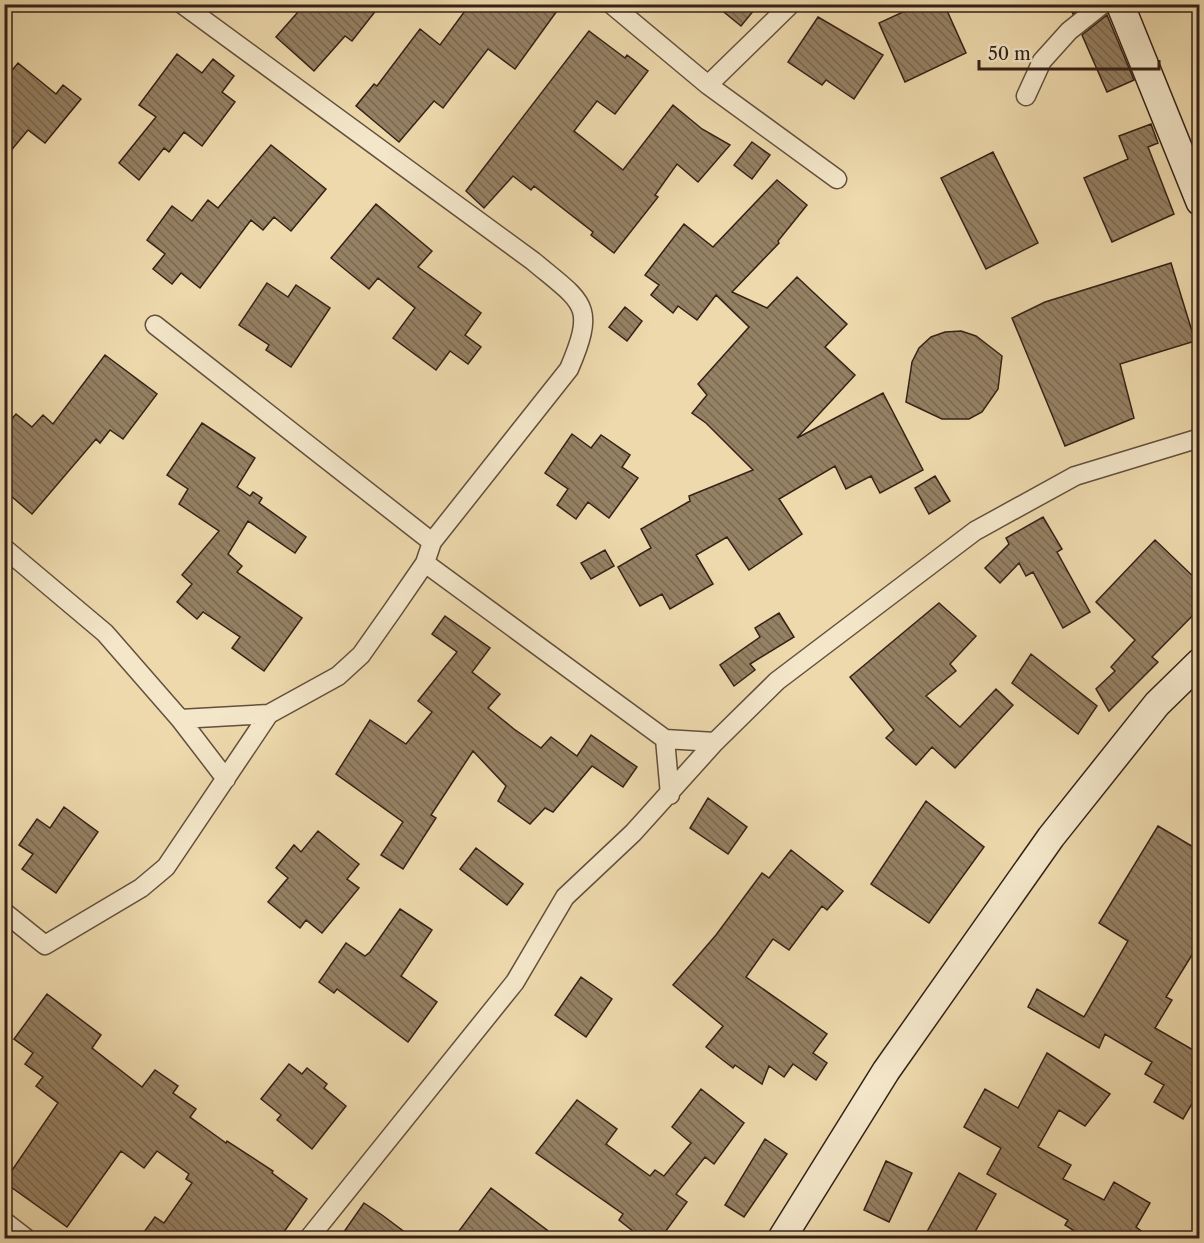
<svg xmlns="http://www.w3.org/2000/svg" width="1204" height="1243" viewBox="0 0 1204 1243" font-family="'Libre Caslon Text',serif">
  <defs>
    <pattern id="building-back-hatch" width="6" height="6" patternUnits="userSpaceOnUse" patternTransform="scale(1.5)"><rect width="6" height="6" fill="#958164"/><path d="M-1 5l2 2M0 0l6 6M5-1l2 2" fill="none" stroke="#7a6951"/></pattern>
  </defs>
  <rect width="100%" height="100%" fill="#edd9ac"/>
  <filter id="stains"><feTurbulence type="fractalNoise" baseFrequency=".00333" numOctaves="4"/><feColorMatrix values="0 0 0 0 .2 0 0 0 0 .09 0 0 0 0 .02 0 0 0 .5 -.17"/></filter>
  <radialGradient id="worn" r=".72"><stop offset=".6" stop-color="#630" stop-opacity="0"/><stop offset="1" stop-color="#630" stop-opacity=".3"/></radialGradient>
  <path fill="url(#building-back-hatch)" stroke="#352117" stroke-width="1.5" d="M305 4H381L352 41 345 36 314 71 276 37Z
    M470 4H562L515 69 488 49 443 108 434 101 399 142 356 106 374 84 377 86 420 29 440 45Z
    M714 4H759L741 26Z
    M920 4H944L966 53 905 82 879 23Z
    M1069 4H1084L1073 14Z
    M1107 15 1134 80 1107 92 1082 35Z
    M818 17 883 55 854 99 826 80 822 85 788 62Z
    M589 31 625 58 627 55 648 71 615 114 597 101 574 131 623 170 673 105 702 129 730 145 698 182 677 164 655 195 658 197 614 253 591 235 593 232 534 186 531 190 513 176 484 208 466 191Z
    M177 54 202 73 213 59 234 76 222 92 235 102 202 146 184 132 169 152 164 148 139 180 119 163 156 117 139 105Z
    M18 63 56 94 63 85 81 99 45 143 28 130 4 159V80Z
    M1151 124 1158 143 1148 147 1174 214 1112 242 1084 178 1128 159 1119 136Z
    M752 142 770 155 752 179 734 165Z
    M271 145 326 189 291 231 274 217 263 230 251 220 200 288 181 273 172 284 153 269 165 254 147 240 172 206 192 221 208 200 218 208Z
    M993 152 1038 243 986 269 941 178Z
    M777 180 807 205 778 241 779 243 732 292 767 308 797 277 847 324 825 347 855 375 797 438 883 393 923 470 880 493 871 476 846 489 835 466 779 499 802 534 749 570 727 537 696 555 713 584 670 609 662 594 640 606 618 567 651 548 641 529 690 501 689 496 753 470 706 423 692 413 707 395 698 384 749 327 716 295 697 320 678 306 673 313 651 295 659 285 645 275 684 224 713 247Z
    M376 204 432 251 418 267 481 313 465 335 481 347 468 364 450 351 436 370 393 338 415 308 378 278 369 289 331 258Z
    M1171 263 1195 341 1120 364 1134 418 1065 446 1012 318 1045 302Z
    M267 283 288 297 296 285 330 308 291 367 266 350 269 345 239 325Z
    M625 307 642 321 627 341 609 327Z
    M961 331 976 336 1002 356 998 389 982 412 969 419H942L906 402 912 362 919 348 931 337 945 332Z
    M105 355 157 394 123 439 110 430 100 443 96 439 32 514 4 490V428L16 414 32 427 43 415 53 424Z
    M202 423 255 458 237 487 250 496 253 492 262 498 259 503 306 537 295 553 248 521 228 554 242 566 237 572 302 618 264 671 232 648 240 637 203 612 197 619 177 602 192 584 182 575 219 531 179 504 188 489 167 475Z
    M572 434 591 448 601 435 630 455 622 467 638 478 609 518 588 502 576 519 557 505 568 489 545 473Z
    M935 476 950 501 929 514 915 488Z
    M1043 517 1062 549 1057 552 1090 612 1063 628 1033 572 1026 576 1019 563 1000 583 985 568 1009 544 1006 538Z
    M1155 540 1200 583V608L1152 657 1158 662 1109 711 1096 689 1115 671 1111 667 1135 640 1096 602Z
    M605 550 614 566 591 579 581 563Z
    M939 603 976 636 950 664 956 671 926 696 960 727 996 689 1013 705 955 768 932 747 916 765 886 738 894 730 850 677Z
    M779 613 794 637 750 664 755 670 734 686 720 665 760 637 755 628Z
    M445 616 490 648 472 672 500 694 488 708 514 729 541 748 551 737 577 756 591 735 637 767 623 787 592 766 553 812 545 808 530 824 498 801 506 786 473 751 431 815 436 818 403 869 381 855 403 822 336 774 370 720 406 744 432 712 418 701 457 652 432 634Z
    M1031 654 1097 706 1078 734 1012 683Z
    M708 798 747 827 728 854 690 828Z
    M926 801 984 847 929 923 871 884Z
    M64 807 98 832 56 893 22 869 33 854 19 845 37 819 50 828Z
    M1158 826 1200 851V942L1166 997 1172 1000 1155 1028 1200 1054V1090L1183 1119 1154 1102 1164 1085 1145 1074 1152 1062 1105 1034 1099 1048 1028 1007 1037 989 1084 1017 1128 941 1099 923Z
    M318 831 359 864 347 879 359 888 322 933 306 920 300 928 268 902 288 878 276 868 294 845 301 852Z
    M476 848 523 884 507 905 460 869Z
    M791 850 843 891 827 910 822 906 789 950 773 939 746 977 827 1034 813 1053 827 1063 816 1080 793 1064 784 1077 769 1066 762 1084 735 1065 733 1068 706 1047 723 1026 673 985 716 935 762 873 769 878Z
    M400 909 432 930 401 976 437 1002 408 1042 337 989 334 993 319 982 346 943 365 956 370 952Z
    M581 977 612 999 586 1037 555 1015Z
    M47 994 101 1035 92 1048 142 1087 155 1070 178 1086 173 1093 196 1109 190 1117 226 1143 227 1141 273 1171 272 1173 307 1199 279 1239H139L155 1217 164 1223 192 1183 186 1179 189 1174 157 1151 144 1168 121 1151 67 1227 4 1182 58 1103 36 1086 43 1077 25 1064 33 1053 14 1039Z
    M1047 1053 1110 1094 1085 1126 1059 1110 1038 1147 1071 1165 1063 1179 1104 1200 1114 1182 1150 1203 1136 1227 1152 1239H1087L1065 1225 1068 1220 987 1174 1001 1148 964 1127 985 1089 1018 1108Z
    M289 1064 302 1074 307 1068 327 1084 324 1088 346 1106 312 1149 277 1120 281 1115 261 1099Z
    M701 1089 744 1123 714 1164 705 1157 676 1194 687 1202 660 1239H643L619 1220 623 1214 536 1153 577 1100 617 1129 606 1144 650 1176 655 1170 664 1176 691 1143 672 1127Z
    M765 1139 787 1154 744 1217 725 1205Z
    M886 1161 912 1173 889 1222 864 1210Z
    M959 1173 996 1194 971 1239H923Z
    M491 1188 559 1239H453Z
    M364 1203 382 1215 414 1239H339Z"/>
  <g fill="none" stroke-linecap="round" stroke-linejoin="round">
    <defs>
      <path id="street" d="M611 4 708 85 837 179
        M708 85 791 4
        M1026 96 1042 61 1069 31 1103 4
        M155 325 432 542
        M4 548 105 633 180 719 226 779
        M425 563 665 739 715 742
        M180 719 269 714 338 676 361 655 392 611 425 563 432 542 569 369C597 304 583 303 533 261L182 4
        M665 739 670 795
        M4 912 45 945 141 888 166 867 269 714
        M4 1221 26 1238
        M309 1238 515 982 565 897 633 833 715 742 777 681 975 531 1075 476 1200 438"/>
      <path id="secondary" d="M1120 4 1200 202
        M782 1238 886 1071 1051 837 1157 704 1200 662"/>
    </defs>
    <use href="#street" stroke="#634f3c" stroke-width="21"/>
    <use href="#secondary" stroke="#352117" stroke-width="30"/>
    <use href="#street" stroke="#f3e6c9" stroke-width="18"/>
    <use href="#secondary" stroke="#f3e6c9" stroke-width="27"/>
  </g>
  <rect width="1204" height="1243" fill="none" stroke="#edd9ac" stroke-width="24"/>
  <rect x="6" y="6" width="1192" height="1231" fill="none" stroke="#352117" stroke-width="3"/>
  <rect x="12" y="12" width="1180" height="1219" fill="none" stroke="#352117" stroke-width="1.5"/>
  <path d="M979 60v9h180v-9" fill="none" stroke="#352117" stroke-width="3"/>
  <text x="988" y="60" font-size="18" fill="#352117" stroke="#f3e6c9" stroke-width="4.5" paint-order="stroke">50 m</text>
  <rect width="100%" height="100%" filter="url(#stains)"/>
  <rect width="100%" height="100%" fill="url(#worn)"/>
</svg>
